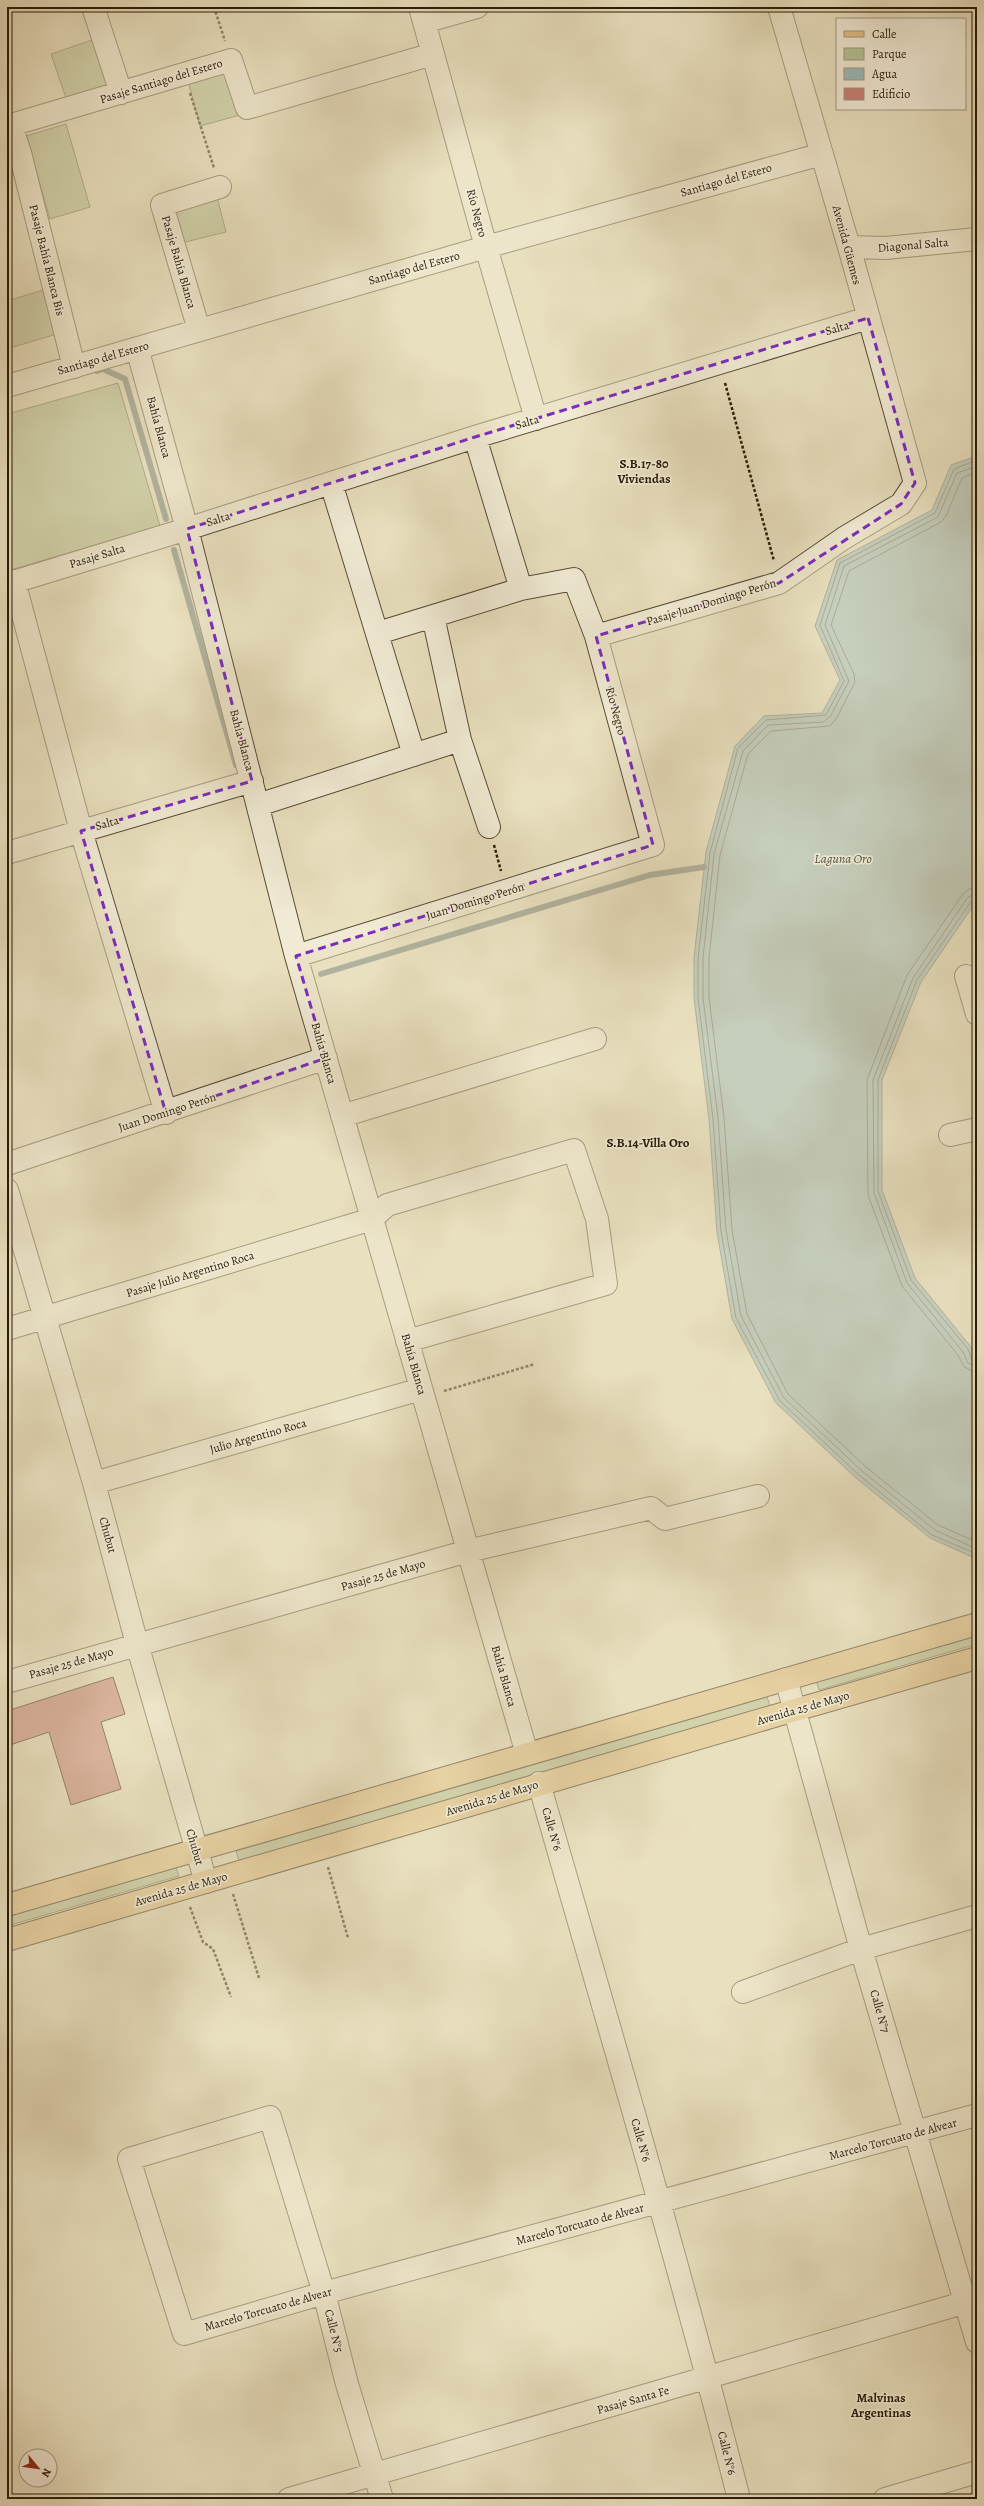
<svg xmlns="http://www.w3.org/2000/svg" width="984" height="2506" viewBox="0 0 984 2506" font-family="Alegreya,serif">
  <rect width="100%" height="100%" fill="#e9e0bf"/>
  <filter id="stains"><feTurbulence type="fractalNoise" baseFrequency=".005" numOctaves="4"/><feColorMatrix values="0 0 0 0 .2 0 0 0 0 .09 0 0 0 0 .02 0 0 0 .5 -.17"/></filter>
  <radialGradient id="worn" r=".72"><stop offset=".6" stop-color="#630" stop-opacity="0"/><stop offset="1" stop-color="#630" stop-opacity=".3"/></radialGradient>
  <path fill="#b5c293" stroke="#6f6e4d" d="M95 39 111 86 67 101 51 54Z
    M228 67 240 115 200 126 187 77Z
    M66 124 90 207 50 219 26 136Z
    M217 197 226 232 177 244 169 209Z
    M43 290 57 334 10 348 7 339V301Z
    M118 383 160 526 7 571V414Z
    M977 1633V1644L819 1690 816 1680Z
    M767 1697 770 1706 239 1861 236 1851Z
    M175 1865 179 1876 7 1926V1916Z"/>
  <path fill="#9bbbbb" stroke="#6d7b73" d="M977 456V900L921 982 882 1080V1190L915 1278 971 1347 977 1362V1559L930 1538 856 1478 776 1403 732 1319 717 1232 709 1119 694 998V957L706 852 735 746 764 716 822 713 840 680 815 626 837 560 932 510 951 465Z"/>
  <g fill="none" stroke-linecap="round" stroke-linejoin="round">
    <path stroke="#626a61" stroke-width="1" d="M977 460 954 469 935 513 840 563 820 625 844 681 826 715 766 720 738 748 710 853 698 958V998L713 1119 721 1231 736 1318 780 1401 859 1475 932 1535 977 1554
      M977 466 957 473 938 517 844 566 825 625 849 681 830 717 823 722 768 725 743 751 714 854 703 958V998L718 1118 726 1230 741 1316 784 1398 862 1471 935 1530 977 1549
      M977 472 962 478 946 516 941 522 849 571 831 625 854 674 855 682 836 719 830 726 771 731 748 754 720 855 709 958V997L724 1118 732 1230 747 1314 788 1394 866 1467 938 1525 977 1542
      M977 887 969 889 963 894 907 975 867 1080 868 1195 902 1286 958 1355 964 1367 977 1373
      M977 894 968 897 913 978 873 1080 874 1193 907 1283 963 1352 968 1363 977 1367
      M977 899 972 900 917 980 878 1080V1191L911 1280 968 1349 972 1360 977 1362"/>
    <path stroke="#6d7b73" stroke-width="6" d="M97 371 103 369 125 379 166 519
      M174 550 236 765
      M321 974 650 875 704 867"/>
  </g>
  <path fill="#c87f75" stroke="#291a07" d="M113 1677 125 1714 101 1722 121 1789 71 1805 49 1732 7 1746V1711Z"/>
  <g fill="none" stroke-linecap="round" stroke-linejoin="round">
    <defs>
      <path id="minor" d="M93 7 121 93
        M420 7 486 247 536 419
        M424 22 477 7
        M20 153 74 367
        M7 157 20 153 11 125 231 60 247 108 433 54
        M849 247 886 248 977 239
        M199 330 162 205 220 187
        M137 348 187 529 296 956 527 1754
        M7 386 486 247 822 154
        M475 437 521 589
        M331 483 414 755
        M14 581 81 831 166 1113
        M7 584 187 529 475 437 868 318
        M433 616 460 740 489 827
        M596 636 779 583 844 538 901 504 915 483 849 247 779 7
        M258 805 460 740
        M7 853 252 781
        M296 956 653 845 596 636 574 579 521 589 378 633
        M966 976 977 1014
        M342 1116 595 1039
        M950 1135 977 1129
        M7 1164 326 1058
        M7 1190 94 1483 137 1644 206 1882
        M7 1329 372 1219 387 1205 574 1150 597 1219 606 1284 407 1341
        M94 1483 421 1389
        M786 1679 861 1949 977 2342
        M7 1682 468 1551 651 1508 665 1519 758 1496
        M539 1783C607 2021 678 2259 739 2499
        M743 1992 861 1949 977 1916
        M289 2499 977 2299
        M382 2499 347 2384 324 2293 270 2117 129 2159 184 2334 324 2293 977 2115
        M885 2499 977 2472"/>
      <path id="major" d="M7 1905 977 1624
        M7 1940C330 1846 653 1750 977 1658"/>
    </defs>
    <use href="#minor" stroke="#594c35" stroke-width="24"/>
    <use href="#major" stroke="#291a07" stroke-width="24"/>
    <path stroke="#291a07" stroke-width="2.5" stroke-dasharray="3 2" stroke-linecap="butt" d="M214 7 225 41
      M190 93 214 168
      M725 383 774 561
      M494 845 501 871
      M444 1391 535 1364
      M328 1867 348 1938
      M233 1894 259 1978
      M190 1907 203 1942 213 1949 231 1997"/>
    <use href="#minor" stroke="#f1ebd5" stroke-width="22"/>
    <use href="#major" stroke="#e4c080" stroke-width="22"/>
  </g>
  <path d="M0 0H984V2506H0ZM868 318 915 483 901 504 779 583 596 636 653 845 296 956 326 1058 166 1113 81 831 252 781 187 529 475 437Z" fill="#e9e0bf" fill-opacity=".55" fill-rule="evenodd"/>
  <path fill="none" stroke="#7b2cbf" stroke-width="3" stroke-dasharray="8 5" stroke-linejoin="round" d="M868 318 915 483 901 504 779 583 596 636 653 845 296 956 326 1058 166 1113 81 831 252 781 187 529 475 437Z"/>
  <g text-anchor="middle" stroke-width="3.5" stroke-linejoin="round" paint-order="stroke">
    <g font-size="12" fill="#291a07" stroke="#f1ebd5">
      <text transform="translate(161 81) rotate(-17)" y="4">Pasaje Santiago del Estero</text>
      <text transform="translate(726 180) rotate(-16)" y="4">Santiago del Estero</text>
      <text transform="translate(477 213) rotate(75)" y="4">Río Negro</text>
      <text transform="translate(847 245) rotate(75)" y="4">Avenida Güemes</text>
      <text transform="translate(913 245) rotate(-5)" y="4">Diagonal Salta</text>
      <text transform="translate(47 260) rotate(76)" y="4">Pasaje Bahía Blanca Bis</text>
      <text transform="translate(179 262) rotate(74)" y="4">Pasaje Bahía Blanca</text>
      <text transform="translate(414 268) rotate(-16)" y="4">Santiago del Estero</text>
      <text transform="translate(837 328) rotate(-17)" y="4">Salta</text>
      <text transform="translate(103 358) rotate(-16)" y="4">Santiago del Estero</text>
      <text transform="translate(527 422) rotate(-17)" y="4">Salta</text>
      <text transform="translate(159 427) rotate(75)" y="4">Bahía Blanca</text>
      <text transform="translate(218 519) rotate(-18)" y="4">Salta</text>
      <text transform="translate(97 556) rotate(-17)" y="4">Pasaje Salta</text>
      <text transform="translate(711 602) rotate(-17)" y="4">Pasaje Juan Domingo Perón</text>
      <text transform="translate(616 711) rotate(75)" y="4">Río Negro</text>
      <text transform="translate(242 740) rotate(75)" y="4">Bahía Blanca</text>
      <text transform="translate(107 823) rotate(-16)" y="4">Salta</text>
      <text transform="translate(475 901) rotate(-17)" y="4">Juan Domingo Perón</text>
      <text transform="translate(324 1053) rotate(74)" y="4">Bahía Blanca</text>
      <text transform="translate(167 1112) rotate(-18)" y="4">Juan Domingo Perón</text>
      <text transform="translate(190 1274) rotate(-17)" y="4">Pasaje Julio Argentino Roca</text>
      <text transform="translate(414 1364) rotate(74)" y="4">Bahía Blanca</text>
      <text transform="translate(258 1436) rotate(-16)" y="4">Julio Argentino Roca</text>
      <text transform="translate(108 1535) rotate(75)" y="4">Chubut</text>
      <text transform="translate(383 1575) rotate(-16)" y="4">Pasaje 25 de Mayo</text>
      <text transform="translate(71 1663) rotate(-16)" y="4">Pasaje 25 de Mayo</text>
      <text transform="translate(504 1676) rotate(74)" y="4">Bahía Blanca</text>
      <text transform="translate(803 1708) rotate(-16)" y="4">Avenida 25 de Mayo</text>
      <text transform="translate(492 1798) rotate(-17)" y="4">Avenida 25 de Mayo</text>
      <text transform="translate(552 1829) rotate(74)" y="4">Calle N°6</text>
      <text transform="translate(195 1847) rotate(74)" y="4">Chubut</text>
      <text transform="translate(181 1889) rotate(-16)" y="4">Avenida 25 de Mayo</text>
      <text transform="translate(880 2011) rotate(74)" y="4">Calle N°7</text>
      <text transform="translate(893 2139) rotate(-15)" y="4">Marcelo Torcuato de Alvear</text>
      <text transform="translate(641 2140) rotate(74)" y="4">Calle N°6</text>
      <text transform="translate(580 2224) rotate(-15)" y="4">Marcelo Torcuato de Alvear</text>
      <text transform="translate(268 2309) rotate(-16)" y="4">Marcelo Torcuato de Alvear</text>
      <text transform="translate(334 2331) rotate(76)" y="4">Calle N°5</text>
      <text transform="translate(633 2400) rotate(-16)" y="4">Pasaje Santa Fe</text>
      <text transform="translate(727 2453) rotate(76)" y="4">Calle N°6</text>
    </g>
    <g font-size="13" font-weight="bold" fill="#291a07" stroke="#f1ebd5">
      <text x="644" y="468">S.B.17-80<tspan x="644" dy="15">Viviendas</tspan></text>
      <text x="648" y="1147">S.B.14-Villa Oro</text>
      <text x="881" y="2402">Malvinas<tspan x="881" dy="15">Argentinas</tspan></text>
    </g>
    <g font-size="13" font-style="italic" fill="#515246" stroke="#f1ebd5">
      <text x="843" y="863">Laguna Oro</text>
    </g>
  </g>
  <rect width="984" height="2506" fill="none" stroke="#e9e0bf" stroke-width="24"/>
  <rect x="8" y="8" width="968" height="2490" fill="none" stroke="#291a07" stroke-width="2"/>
  <rect x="12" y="12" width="960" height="2482" fill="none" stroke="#291a07"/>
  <rect x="836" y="18" width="130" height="92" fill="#f1ebd5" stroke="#a19783"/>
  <rect x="844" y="31" width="20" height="6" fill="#e4c080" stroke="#a19783"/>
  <text x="872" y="38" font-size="12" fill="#291a07">Calle</text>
  <rect x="844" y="48" width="20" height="12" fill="#b5c293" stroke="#a19783"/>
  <text x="872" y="58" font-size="12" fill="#291a07">Parque</text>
  <rect x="844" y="68" width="20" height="12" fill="#9bbbbb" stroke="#a19783"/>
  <text x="872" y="78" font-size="12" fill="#291a07">Agua</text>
  <rect x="844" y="88" width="20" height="12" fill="#c87f75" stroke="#a19783"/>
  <text x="872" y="98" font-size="12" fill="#291a07">Edificio</text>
  <g transform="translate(38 2468) rotate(119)"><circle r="19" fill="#f1ebd5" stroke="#a19783"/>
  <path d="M0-3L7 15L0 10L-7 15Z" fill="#8f2418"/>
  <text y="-6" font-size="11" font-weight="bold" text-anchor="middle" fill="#291a07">N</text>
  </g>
  <rect width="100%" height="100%" filter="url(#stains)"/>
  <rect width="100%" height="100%" fill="url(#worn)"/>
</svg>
